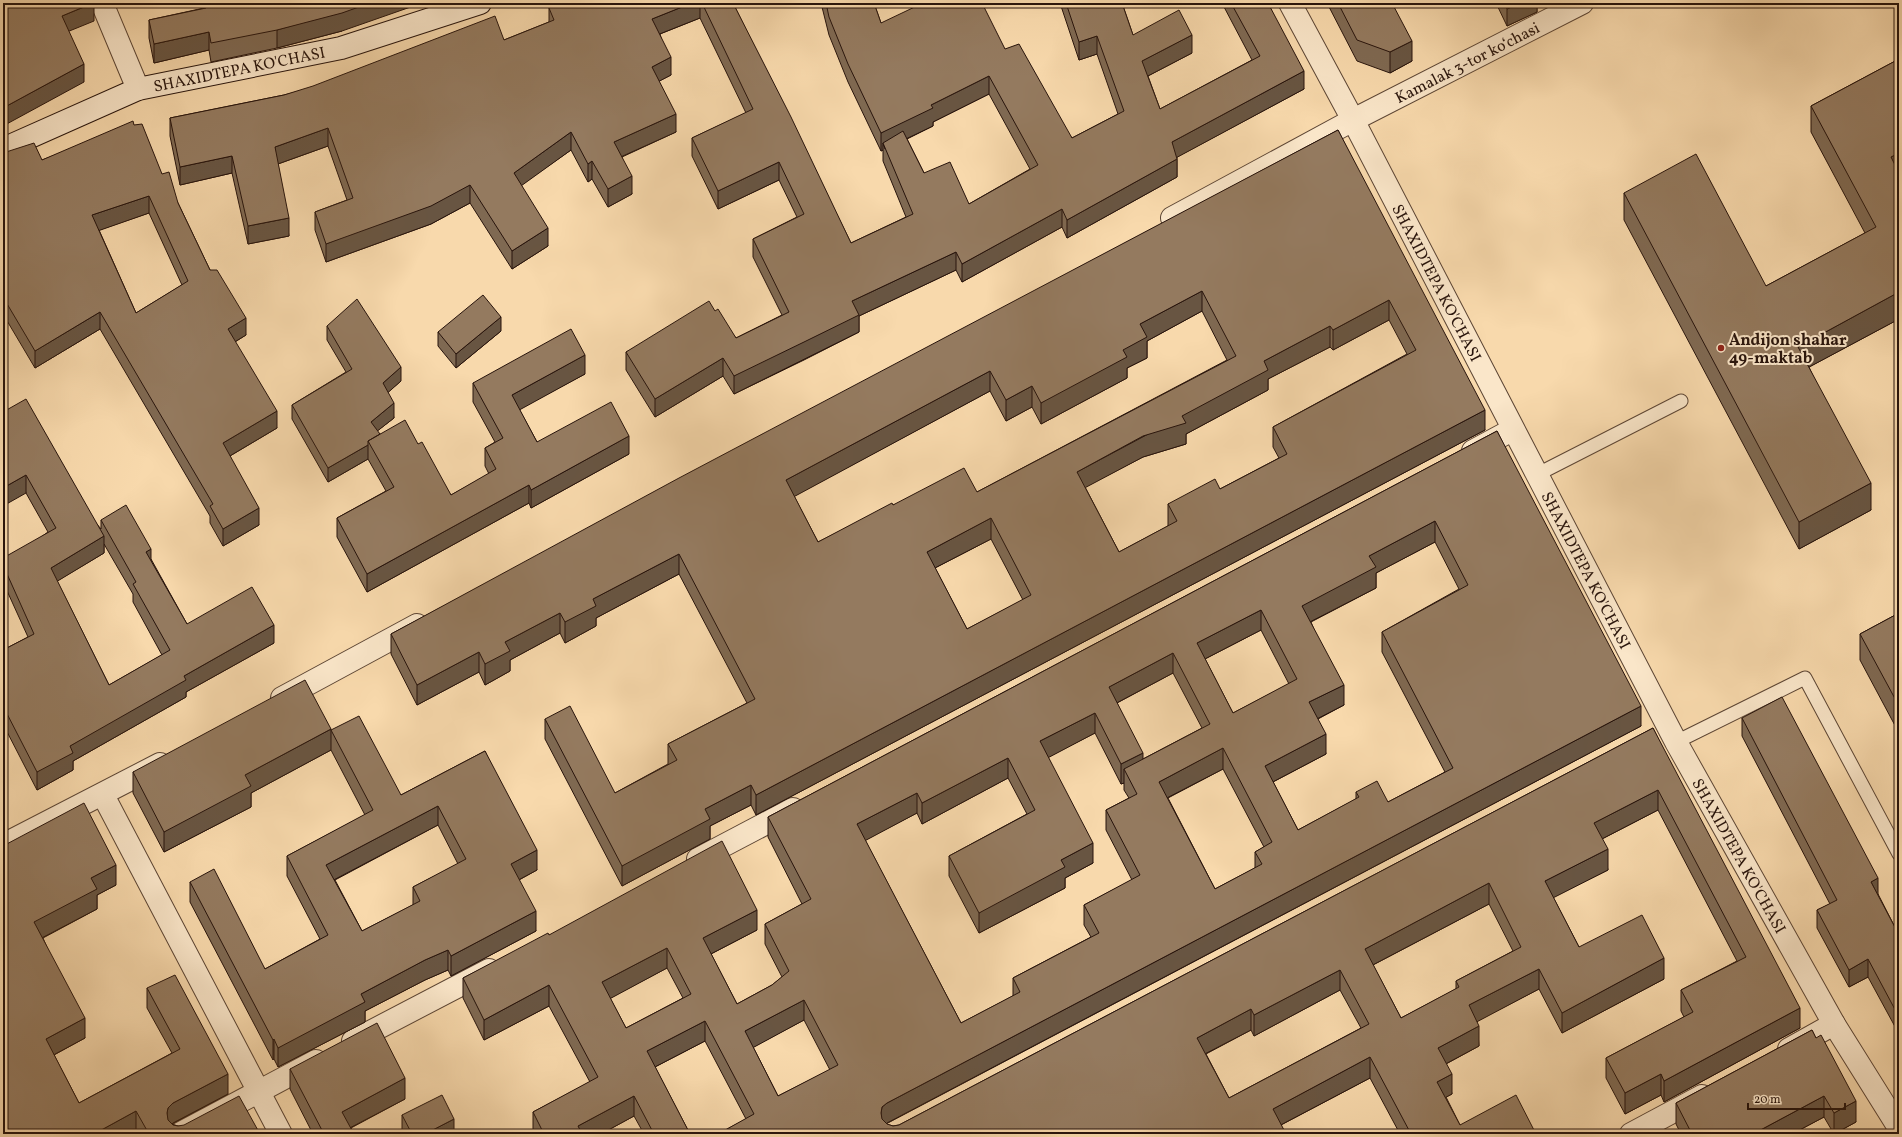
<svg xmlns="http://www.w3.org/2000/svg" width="1902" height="1137" viewBox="0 0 1902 1137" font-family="Vollkorn,serif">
  <rect width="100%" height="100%" fill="#f8d9ac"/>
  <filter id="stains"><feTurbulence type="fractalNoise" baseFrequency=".005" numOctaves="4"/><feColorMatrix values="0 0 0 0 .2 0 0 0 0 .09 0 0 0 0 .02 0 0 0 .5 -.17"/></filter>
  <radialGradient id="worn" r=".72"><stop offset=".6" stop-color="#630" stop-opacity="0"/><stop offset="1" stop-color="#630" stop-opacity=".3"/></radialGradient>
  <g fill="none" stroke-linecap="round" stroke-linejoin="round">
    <defs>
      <path id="lane" d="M1536 475 1681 401
        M1676 742 1805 678 1899 854"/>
      <g id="street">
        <path d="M102 3 138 89"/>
        <path id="s1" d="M1290 3 1353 120 1676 742 1834 1024 1899 1128"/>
        <path d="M1172 218 1353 120 1582 3"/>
        <path d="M1473 451 1512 430"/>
        <path d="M282 698 417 625"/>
        <path d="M103 795 281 1134"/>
        <path d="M3 845 160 764"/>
        <path d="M698 859 793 809"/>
        <path d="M353 1041 489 970"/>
        <path d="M1789 1049 1834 1024"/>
        <path d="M179 1134 316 1061"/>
        <path d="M1631 1134 1702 1096"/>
      </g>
      <g id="secondary">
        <path id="s2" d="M3 149 138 89 341 48 480 3"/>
      </g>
    </defs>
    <use href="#lane" stroke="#5c4534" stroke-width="15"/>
    <use href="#street" stroke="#5c4534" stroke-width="24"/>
    <use href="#secondary" stroke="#28140c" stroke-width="24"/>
    <use href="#lane" stroke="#fae6c9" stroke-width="13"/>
    <use href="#street" stroke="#fae6c9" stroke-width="22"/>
    <use href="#secondary" stroke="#fae6c9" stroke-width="22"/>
  </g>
  <path fill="#7f6952" stroke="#28140c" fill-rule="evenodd" d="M203 3H255L256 5 342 31 277 48 211 62 209 50 154 63 149 38V20L204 8Z
    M563 3H733L851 243 906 217 883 161V150L881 151 848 82 829 35 821 3H874L881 23 1005 49 1072 138 1118 114 1097 54 1079 60 1060 3H1122L1133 35 1192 53 1148 76 1160 109 1252 60 1223 5V3H1268L1304 89 1177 157V177L1067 238 1062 227 962 282 956 270 859 316V332L804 360 734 394 723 376 655 417 626 370V352L715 311 736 338 782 315 753 257V239L797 217 779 180 718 209 692 156V138L746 113 700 18 660 34 671 75 659 81 676 132 622 157 632 194 608 207 592 179 588 182 571 150 521 185 548 246 512 269 470 203 431 224 326 262 315 230V212L347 200 328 146 278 164 289 236 248 244 232 173 180 185 170 136V118L284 95 504 40 549 22V8ZM989 94 1030 169 969 204 924 173 907 139 933 126V122Z
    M1327 3H1392L1412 61 1390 73 1357 61Z
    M1496 3H1537V12L1507 26Z
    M1899 59V319L1809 367 1871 510 1799 549 1624 220V193L1766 286 1865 233 1811 132V106Z
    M134 125 178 203 210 270 246 335 235 342 277 428 230 456 259 525 223 546 210 523V516L100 329 35 368 3 314V153L42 160ZM149 213 182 285 136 313 99 230Z
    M1338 130 1485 430 756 815 751 805 710 826V839L622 886 545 739V719L615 793 668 764V744L747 703 679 574 596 618V626L565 643 560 633 510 660V671L485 685 479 672 417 705 391 654V634ZM1202 311 1227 360 977 492 893 505 818 542 794 496 990 391 1006 421 1032 407 1041 424 1127 378V368L1147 358V341ZM1389 320 1407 354 1273 427V447L1279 458 1220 489 1168 504V526L1119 552 1085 487 1143 457 1186 444V434L1268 390V379L1330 347 1333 350ZM991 539 1023 600 967 629 935 568Z
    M327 326 401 381 388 392 394 418 377 431 380 434 418 444 451 495 489 474 485 466V448L495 442 473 402V383L585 374 519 409 537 442 629 454 531 508 529 503 367 592 337 537V518L386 491 368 459 328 482 292 419V405L346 372 327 340Z
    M501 331 456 368 438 346V332Z
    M3 412 101 529V520L151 559 187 624 274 643 186 692V697L73 761V770L37 790 3 724V650L28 637 3 582V565L48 532 26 493ZM104 544 133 594V602L162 655 109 685 57 581 104 553Z
    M1497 431 1641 726 886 1124 893 1126 899 1125 1653 728 1800 1028 1664 1102 1661 1095 1625 1114 1606 1078V1058L1684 1017 1681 1011V990L1737 961 1658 810 1602 839 1608 870 1553 897 1579 947 1664 979 1562 1033 1539 989 1477 1021 1479 1046 1446 1064 1452 1094 1446 1097 1460 1125 1536 1134H1400L1370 1078 1281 1125 1284 1134H718L746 1119 705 1041 655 1067 690 1134H644L634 1116 601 1134H534L533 1132V1112L590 1082 549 1006 484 1040 463 998V978L549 935 757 930 711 954 737 1004 772 985 782 977 765 944V924L802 904 768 837V817ZM1435 542 1459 589 1382 632V652L1445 772 1388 802 1356 792V799L1298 830 1273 782 1326 754 1318 719 1344 705 1311 622 1376 588V573ZM1261 630 1289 684 1233 713 1205 659ZM1173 673 1202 728 1143 759 1117 703ZM1095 733 1121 784 1124 783V790L1129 798 1106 810V830L1132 880 1084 905V925L1091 937 1013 978V996L961 1023 865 840 917 813 922 824 1008 778 1027 814 949 856V876L979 933 1065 888V878L1093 863 1048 757ZM1223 769 1264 847 1255 852V868L1215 889 1168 798ZM1489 904 1513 951 1456 981V989L1401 1018 1373 965ZM667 968 683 998 626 1028 610 998ZM1340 990 1361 1028 1229 1098 1206 1054 1251 1030 1254 1036ZM804 1020 830 1070 778 1096 753 1047Z
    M1899 613V733L1860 660V634Z
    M1742 718 1878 894 1899 935V1034L1868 977 1849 987 1817 928V910L1830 904 1742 736Z
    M331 730 401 795 485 751 537 870 519 880 536 931 451 976 448 970 425 980 365 1011V1022L278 1067 274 1059 273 1060 190 902V882L265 969 320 939 287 876V856L365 815 331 750 251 793V807L164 852 133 793V772ZM438 825 458 864 413 887V905L362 931 335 880Z
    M3 846 116 885 97 895V909L43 938 85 1038 54 1055 79 1103 172 1053 147 1008V988L228 1094 172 1124 178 1126 260 1134H138L136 1131 131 1134H3Z
    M1812 1030 1856 1122 1834 1134 1824 1117 1792 1134H1681L1676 1124V1103Z
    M290 1069 405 1099 351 1128 354 1134H313L290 1089Z
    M402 1115 454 1134H402Z"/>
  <path fill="#685542" stroke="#28140c" d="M94 3V21L62 34V16Z
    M370 3H422L342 31 277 48V30Z
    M692 3H700V18L652 37V19Z
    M1520 3H1537V12L1507 26V9Z
    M209 32V50L154 63V44Z
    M1192 35V53L1142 79V61Z
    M1097 36V54L1079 60V42Z
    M1412 41V61L1390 73V52Z
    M671 57V75L652 85V67Z
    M84 64V82L3 126V108Z
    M1304 71V89L1172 160V142Z
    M989 76V94L933 122V126L885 149 883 143V150L881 151V133L931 105Z
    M676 114V132L614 160V142Z
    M328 128V146L275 165V147Z
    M571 132V150L514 191V173Z
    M1899 153V179L1891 157Z
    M232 156V173L180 185V167Z
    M1177 159V177L1067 238V220Z
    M592 161V179L588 182V164Z
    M779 162V180L718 209V191Z
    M632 176V194L608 207V189Z
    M470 185V203L431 224 326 262V244Z
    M149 196V213L92 233V215Z
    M1062 209V227L962 282V264Z
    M289 218V236L248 244V226Z
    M548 228V246L512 269V251Z
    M956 252V270L859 316V332L734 394V376L852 301Z
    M1202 291V311L1147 341V358L1127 368V378L1041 424V403L1123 350 1140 324Z
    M1899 292V319L1798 373V347Z
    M1389 300V320L1333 350V330Z
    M100 312V329L35 368V351Z
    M501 317V331L456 368V354Z
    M246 318V335L228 346V329Z
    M1330 326V347L1268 379V390L1186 434V444L1143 457 1077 492V472L1182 416 1264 361Z
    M585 355V374L512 414V395Z
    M723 358V376L655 417V399Z
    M401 367V381L383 397V383Z
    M990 371V391L786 501V480Z
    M1032 386V407L1006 421V400Z
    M394 403V418L371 436V422Z
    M1485 410V430L756 815V795Z
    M277 411V428L223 460V443Z
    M629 436V454L531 508V490Z
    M368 445V459L328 482V468Z
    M26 475V493L3 506V488Z
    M1871 483V510L1799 549V522Z
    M529 485V503L367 592V574Z
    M259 508V525L223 546V529Z
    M991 518V539L927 572V552Z
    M1435 521V542L1376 573V588L1302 626V606L1369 556Z
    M104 536V553L51 585V568Z
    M151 549V567L146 552Z
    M679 554V574L596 618V626L565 643V622L593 599Z
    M1261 610V630L1197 663V643Z
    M560 613V633L510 660V671L485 685V664L505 642Z
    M274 625V643L186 692V697L73 761V770L37 790V772L70 746 184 676Z
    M479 652V672L417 705V685Z
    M1173 653V673L1109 707V687Z
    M1344 685V705L1309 723V702Z
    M1641 706V726L887 1123 882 1128 881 1113 882 1107 887 1103Z
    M1095 713V733L1040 762V741Z
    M331 729V750L251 793V807L164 852V832L245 775Z
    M1326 734V754L1265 786V766Z
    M1223 748V769L1159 802V782Z
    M1143 753V773L1124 769V783L1121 784V764Z
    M1008 758V778L922 824V803Z
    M751 785V805L710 826V839L622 886V866L705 809Z
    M1658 790V810L1594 843V823Z
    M917 793V813L857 845V824Z
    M438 806V825L326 884V865Z
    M1093 843V863L1065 878V888L979 933V913L1061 860Z
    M1608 849V870L1545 902V881Z
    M537 850V870L511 884V864Z
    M116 865V885L97 895V909L34 942V922L91 878Z
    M1878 878V896L1871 882Z
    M1489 883V904L1365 969V949Z
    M757 910V930L703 958V938Z
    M536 911V931L451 976V956Z
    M667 948V968L602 1003V982Z
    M448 950V970L425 980 365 1011V1022L278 1067V1048L361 994 425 960Z
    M1664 958V979L1562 1033V1013Z
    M1868 959V977L1849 987V970Z
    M1539 969V989L1469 1026V1005Z
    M1340 970V990L1254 1036V1015Z
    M549 985V1006L484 1040V1020Z
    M804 1000V1020L745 1052V1031Z
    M1800 1008V1028L1664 1102V1081Z
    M1251 1009V1030L1197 1058V1038Z
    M85 1018V1038L46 1059V1039Z
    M705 1021V1041L647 1071V1051Z
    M1479 1026V1046L1438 1068V1048Z
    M274 1039V1059L273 1060V1040Z
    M1370 1057V1078L1273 1129V1109Z
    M228 1074V1094L173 1123 168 1128 167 1113 168 1108 173 1103Z
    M1452 1074V1094L1437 1102V1082Z
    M1661 1074V1095L1625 1114V1093Z
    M405 1078V1099L342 1132V1112Z
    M634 1096V1116L601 1134H578V1126Z
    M1824 1096V1117L1792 1134H1753Z
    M1856 1101V1122L1834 1134V1113Z
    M136 1111V1131L131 1134H94Z
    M454 1119V1134H425Z
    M1284 1130V1134H1278Z"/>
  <path fill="#947a5f" stroke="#28140c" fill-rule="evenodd" d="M3 3H93L62 16 84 64 3 108Z
    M205 3H255L256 5 264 3H370L342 13 277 30 211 43 209 32 154 44 149 20 206 8Z
    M563 3H692L652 19 671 57 652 67 676 114 614 142 632 176 608 189 592 161 588 164 571 132 514 173 548 228 512 251 470 185 431 206 326 244 315 212 353 198 328 128 275 147 289 218 248 226 232 156 180 167 170 118 284 95 313 86 495 16 504 40 554 20 549 8Z
    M702 3H733L791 117 851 243 913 214 883 143 903 131 924 173 950 162 969 204 1038 165 989 76 931 105 933 108 881 133 848 64 829 17 826 3H874L881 23 923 3H982L1005 49 1019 44 1072 138 1124 111 1097 36 1079 42 1066 3H1122L1133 35 1179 10 1192 35 1142 61 1160 109 1260 56 1231 3H1268L1304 71 1172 142 1177 159 1067 220 1062 209 962 264 956 252 852 301 859 315 804 342 734 376 723 358 655 399 626 352 709 301 715 311 718 309 736 338 789 312 753 239 804 214 779 162 718 191 692 138 753 109Z
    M1338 3H1392L1412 41 1390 52 1357 40Z
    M1504 3H1520L1507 9Z
    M1899 59V153L1891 157 1899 173V292L1798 347 1871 483 1799 522 1624 193 1696 154 1766 286 1876 227 1811 106Z
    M133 121 134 125 142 124 162 174 169 172 178 203 210 270H217L246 318 228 329 277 411 223 443 259 508 223 529 210 506 213 504 100 312 35 351 3 297V153L34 143 42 160ZM149 196 188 281 136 313 92 215Z
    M1338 130 1485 410 756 795 751 785 705 809 710 819 622 866 545 719 570 706 615 793 677 760 668 744 755 699 679 554 593 599 596 606 565 622 560 613 505 642 510 651 485 664 479 652 417 685 391 634 679 478ZM1202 291 1236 356 977 492 964 468 893 505 892 503 818 542 786 480 990 371 1006 400 1032 386 1041 403 1127 357 1123 350 1147 337 1140 324ZM1389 300 1416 350 1273 427 1287 454 1220 489 1215 479 1168 504 1177 521 1119 552 1077 472 1143 436 1186 423 1182 416 1268 370 1264 361 1330 326 1333 330ZM991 518 1031 595 967 629 927 552Z
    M483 295 501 317 456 354 438 332Z
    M357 299 401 367 383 383 394 403 371 422 380 434 368 441V445L328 468 292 405 352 369 327 326Z
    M571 329 585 355 512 395 537 442 611 402 629 436 531 490 529 485 367 574 337 518 394 487 368 441 405 420 418 444 422 442 451 495 496 469 485 448 503 438 473 383Z
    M26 399 104 536 51 568 109 685 170 650 133 584 136 582 101 520 126 505 151 549 146 552 187 624 252 587 274 625 184 676 186 680 70 746 73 753 37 772 3 706V650L34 634 3 565V558L56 528 26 475 3 488V412Z
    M1497 431 1641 706 887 1103 882 1107 881 1113 882 1119 887 1124 893 1126 899 1125 1653 728 1800 1008 1664 1081 1661 1074 1625 1093 1606 1058 1693 1012 1681 990 1746 957 1658 790 1594 823 1608 849 1545 881 1579 947 1642 915 1664 958 1562 1013 1539 969 1469 1005 1479 1026 1438 1048 1452 1074 1437 1082 1460 1125 1516 1095 1536 1134H1411L1370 1057 1273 1109 1284 1130 1278 1134H718L754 1114 705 1021 647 1051 690 1134H654L634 1096 578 1126 582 1134H544L533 1112 598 1077 549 985 484 1020 463 978 548 933 549 935 722 841 757 910 703 938 737 1004 772 985 789 971 765 924 811 899 768 817ZM1435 521 1468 585 1382 632 1453 768 1388 802 1377 781 1356 792 1359 797 1298 830 1265 766 1326 734 1309 702 1344 685 1302 606 1376 567 1369 556ZM1261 610 1297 679 1233 713 1197 643ZM1173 653 1210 724 1124 769 1137 794 1106 810 1140 875 1084 905 1099 933 1013 978 1020 992 961 1023 857 824 917 793 922 803 1008 758 1035 810 949 856 979 913 1065 867 1061 860 1093 843 1040 741 1095 713 1121 764 1143 753 1109 687ZM1223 748 1272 842 1255 852 1262 864 1215 889 1159 782ZM1489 883 1521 947 1456 981 1459 987 1401 1018 1365 949ZM667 948 691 994 626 1028 602 982ZM1340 970 1369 1024 1229 1098 1197 1038 1251 1009 1254 1015ZM804 1000 838 1065 778 1096 745 1031Z
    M1899 613V706L1860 634Z
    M305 680 331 729 245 775 251 786 164 832 133 772Z
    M1782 697 1878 878 1871 882 1899 935V1017L1868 959 1849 970 1817 910 1837 900 1742 718Z
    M359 716 401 795 485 751 537 850 511 864 536 911 451 956 448 950 425 960 361 994 365 1002 278 1048 274 1039 273 1040 190 882 214 869 265 969 328 935 287 856 373 810 331 730ZM438 806 466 859 413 887 420 901 362 931 326 865Z
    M84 803 116 865 91 878 97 889 34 922 85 1018 46 1039 79 1103 180 1049 147 988 175 975 228 1074 173 1103 168 1108 167 1113 168 1120 173 1125 178 1126 184 1125 239 1096 260 1134H149L136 1111 94 1134H3V846Z
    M377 1023 405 1078 342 1112 354 1134H324L290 1069Z
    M1812 1030 1816 1038 1821 1035 1856 1101 1834 1113 1824 1096 1753 1134H1692L1676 1103Z
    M442 1095 454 1119 425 1134H412L402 1115Z"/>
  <circle fill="#8f2418" stroke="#fae6c9" stroke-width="1.5" cx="1721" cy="348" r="4"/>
  <g text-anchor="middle" stroke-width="4" stroke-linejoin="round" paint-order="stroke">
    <g font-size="16" fill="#28140c" stroke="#fae6c9">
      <text transform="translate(1467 62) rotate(-27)" y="6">Kamalak 3-tor koʻchasi</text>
      <text dy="6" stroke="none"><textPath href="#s2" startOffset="251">SHAXIDTEPA KO'CHASI</textPath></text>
      <text dy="6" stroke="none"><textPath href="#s1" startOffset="316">SHAXIDTEPA KO'CHASI</textPath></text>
      <text dy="6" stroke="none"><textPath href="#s1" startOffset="640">SHAXIDTEPA KO'CHASI</textPath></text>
      <text dy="6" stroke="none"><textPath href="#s1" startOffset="964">SHAXIDTEPA KO'CHASI</textPath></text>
    </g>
    <g font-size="16" font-weight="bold" fill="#28140c" stroke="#fae6c9" text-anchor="start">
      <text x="1729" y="345">Andijon shahar<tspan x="1729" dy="18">49-maktab</tspan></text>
    </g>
  </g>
  <rect width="1902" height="1137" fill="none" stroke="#f8d9ac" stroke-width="16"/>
  <rect x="4" y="4" width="1894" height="1129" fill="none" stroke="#28140c" stroke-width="2"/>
  <rect x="8" y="8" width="1886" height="1121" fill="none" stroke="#28140c"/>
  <path d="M1748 1103v6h97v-6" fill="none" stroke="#28140c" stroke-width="2"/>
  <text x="1754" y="1103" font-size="12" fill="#28140c" stroke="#fae6c9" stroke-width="3" paint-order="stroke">20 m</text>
  <rect width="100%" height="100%" filter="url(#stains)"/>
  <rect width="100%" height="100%" fill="url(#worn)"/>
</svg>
